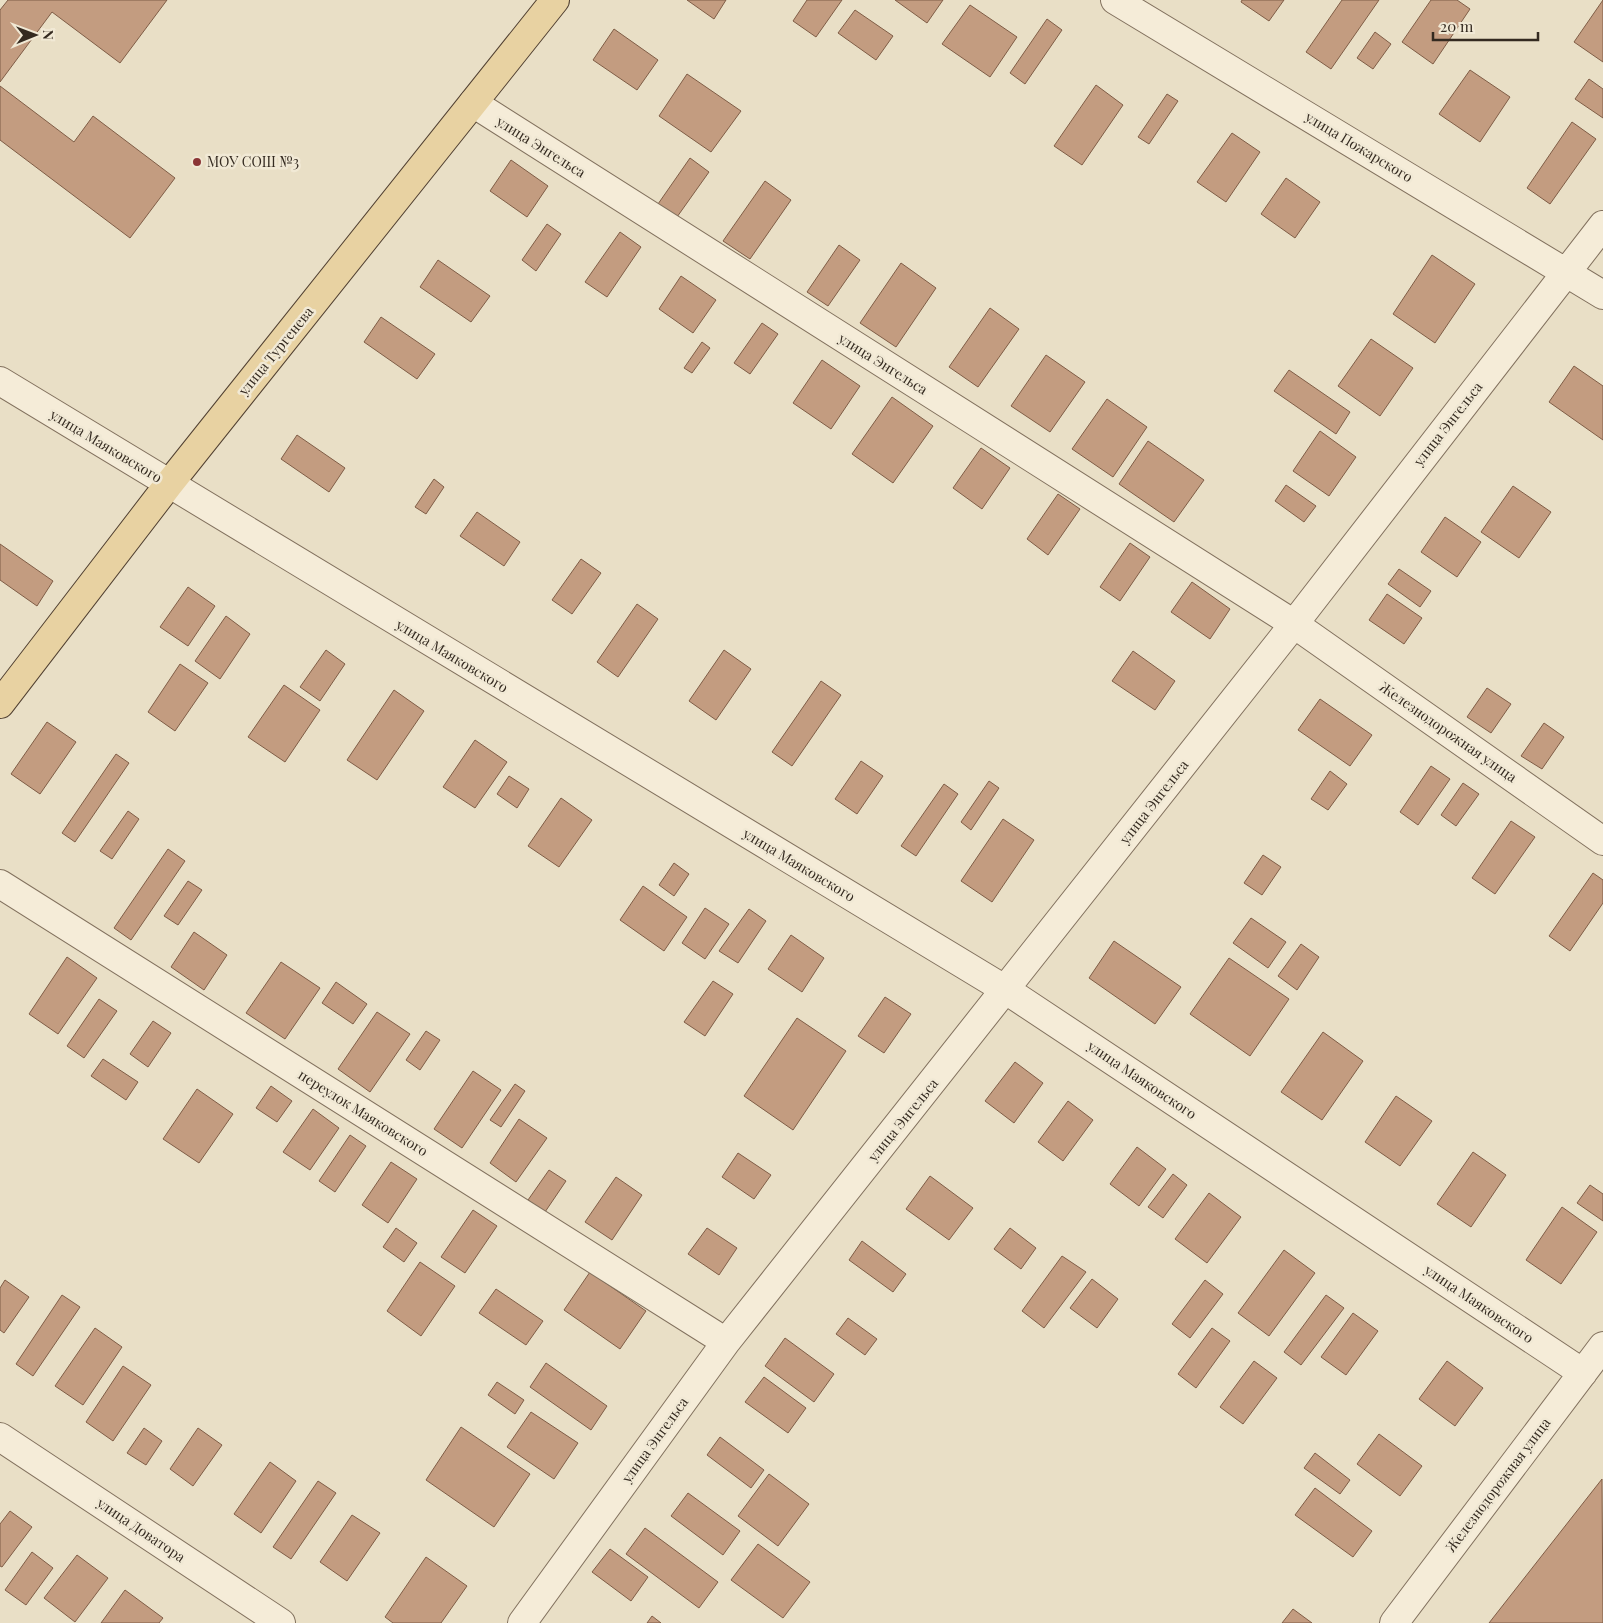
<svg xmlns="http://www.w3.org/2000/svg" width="1603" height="1623" viewBox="0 0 1603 1623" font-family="'Playfair Display',serif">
  <rect width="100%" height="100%" fill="#e9dfc6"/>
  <path fill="#c39c80" stroke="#7f5d46" d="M8 0H167L120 63 52 12 0 82V10Z
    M687 0H726L714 19Z
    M807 0H842L816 37 793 21Z
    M895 0H943L927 23Z
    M1242 0H1284L1269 21 1241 2Z
    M1342 0H1379L1331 69 1306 52Z
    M1431 0H1457L1470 9 1433 64 1402 42Z
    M1603 0V62L1574 42Z
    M970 5 1017 37 990 77 942 44Z
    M855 10 893 36 876 60 838 33Z
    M1047 19 1062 30 1025 84 1010 73Z
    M614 29 658 60 637 90 593 60Z
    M1375 32 1391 44 1373 69 1357 58Z
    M1470 70 1510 97 1480 142 1439 114Z
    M687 74 741 111 711 152 659 116Z
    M1589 79 1603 89V118L1575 99Z
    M1096 85 1123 105 1082 165 1054 146Z
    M0 86 74 142 93 116 175 178 130 238 0 140Z
    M1167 94 1178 101 1149 144 1138 137Z
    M1572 122 1596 139 1550 204 1527 188Z
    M1232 133 1260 152 1226 202 1197 182Z
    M690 158 709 172 677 217 658 204Z
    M511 160 548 186 527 217 490 191Z
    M1286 178 1320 202 1295 238 1261 214Z
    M765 181 791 200 750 259 723 241Z
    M547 224 561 234 536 271 522 260Z
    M620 232 641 247 607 297 585 282Z
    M839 245 860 260 828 306 807 292Z
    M1432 255 1475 284 1435 343 1393 314Z
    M438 260 490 296 471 322 420 287Z
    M901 263 936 288 896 347 860 323Z
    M681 276 716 300 693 333 659 309Z
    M990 308 1019 329 978 387 949 367Z
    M381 317 435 354 417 379 364 342Z
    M762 323 778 334 750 374 734 363Z
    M1371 339 1413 368 1380 416 1338 386Z
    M702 342 710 348 692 373 684 368Z
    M1046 355 1085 382 1050 432 1011 406Z
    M822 360 860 386 831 429 793 403Z
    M1574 366 1603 386V440L1549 402Z
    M1289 370 1350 412 1336 434 1274 391Z
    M892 397 933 426 893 483 852 454Z
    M1107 399 1147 427 1113 477 1072 449Z
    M1320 431 1356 457 1329 496 1293 471Z
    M297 435 345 468 329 492 281 459Z
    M1148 441 1204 480 1174 522 1119 484Z
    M981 448 1010 468 982 509 953 488Z
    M434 479 444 487 426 514 415 507Z
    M1286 485 1316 506 1304 522 1275 501Z
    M1513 486 1551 512 1519 558 1481 532Z
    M1058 494 1080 509 1048 555 1027 539Z
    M477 512 520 542 504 566 460 536Z
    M1445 517 1481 542 1457 577 1421 552Z
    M1130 543 1150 557 1120 601 1100 587Z
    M0 544 53 581 37 606 0 580Z
    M581 559 601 573 572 614 552 600Z
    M1399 569 1431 591 1420 607 1388 584Z
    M1192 582 1230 609 1210 639 1171 612Z
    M188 587 215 606 188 646 160 627Z
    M1387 594 1422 618 1404 644 1369 620Z
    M637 604 658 619 618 677 597 662Z
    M226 616 250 634 220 679 195 661Z
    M326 650 345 664 320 701 300 687Z
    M724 650 751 669 716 720 689 701Z
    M1133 651 1175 681 1155 710 1112 681Z
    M180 664 208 683 175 731 148 712Z
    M821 681 841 695 792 766 772 752Z
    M284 685 320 710 285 762 248 737Z
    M1487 688 1511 704 1491 733 1467 717Z
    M394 690 424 711 377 780 347 760Z
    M1320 699 1372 735 1350 766 1298 730Z
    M47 722 76 742 40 794 11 774Z
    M1544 723 1564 737 1542 769 1521 756Z
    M475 740 507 762 475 808 443 787Z
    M116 754 129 763 75 842 62 833Z
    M861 761 883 776 857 814 835 799Z
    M1431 766 1450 779 1418 825 1400 812Z
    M1330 771 1347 784 1328 810 1311 799Z
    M509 776 529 789 517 808 497 794Z
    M989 781 999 788 971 830 961 822Z
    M1463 783 1479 794 1456 826 1441 815Z
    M944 784 958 794 916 856 901 846Z
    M561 798 592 820 559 867 528 846Z
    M128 811 139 819 112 859 100 851Z
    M1003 819 1034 840 992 902 961 881Z
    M1511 821 1535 837 1495 894 1472 878Z
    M168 849 185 861 131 940 114 928Z
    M1263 855 1281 867 1262 895 1244 883Z
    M674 863 689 874 674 896 659 885Z
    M1593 873 1603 880V903L1570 951 1549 936Z
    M188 881 202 890 178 925 164 916Z
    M643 886 687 917 664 951 620 920Z
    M705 908 729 924 705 959 682 943Z
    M749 909 766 921 738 963 719 951Z
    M1251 918 1286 942 1268 968 1233 943Z
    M194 932 227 955 204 990 171 967Z
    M791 935 824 958 802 992 768 969Z
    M1114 941 1181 987 1155 1024 1089 978Z
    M1301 944 1319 957 1297 990 1278 976Z
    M67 957 97 978 58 1034 29 1014Z
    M1229 958 1289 999 1250 1056 1190 1014Z
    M281 962 320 988 285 1039 246 1013Z
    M713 981 733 994 705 1036 684 1022Z
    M336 982 367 1004 353 1024 322 1003Z
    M885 997 911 1014 884 1053 858 1036Z
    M99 999 117 1011 84 1058 67 1046Z
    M377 1012 410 1034 370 1092 338 1069Z
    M797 1018 846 1051 793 1130 744 1096Z
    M153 1021 171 1033 148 1067 130 1054Z
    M426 1031 440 1040 420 1070 406 1060Z
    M1323 1032 1363 1061 1322 1120 1281 1092Z
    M103 1059 138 1082 126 1100 91 1076Z
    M1015 1062 1043 1083 1014 1123 985 1101Z
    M473 1071 501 1090 462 1148 434 1129Z
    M515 1084 525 1091 501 1127 490 1120Z
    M271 1086 292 1101 277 1122 256 1108Z
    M197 1089 233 1114 199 1163 163 1139Z
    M1396 1096 1432 1121 1400 1166 1365 1142Z
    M1068 1101 1093 1120 1063 1161 1038 1142Z
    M313 1109 339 1128 310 1170 283 1152Z
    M519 1119 547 1138 516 1182 490 1163Z
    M350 1135 366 1146 335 1192 319 1181Z
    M1137 1147 1166 1169 1139 1206 1110 1184Z
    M1473 1152 1506 1175 1471 1227 1437 1204Z
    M738 1153 771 1175 754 1199 722 1177Z
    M391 1162 417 1179 388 1223 362 1205Z
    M549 1170 566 1181 545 1212 528 1200Z
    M1173 1174 1187 1185 1163 1218 1148 1207Z
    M930 1176 973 1208 949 1240 906 1209Z
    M616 1177 642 1195 612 1240 585 1222Z
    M1590 1185 1603 1194V1221L1577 1203Z
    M1209 1193 1241 1217 1207 1263 1175 1239Z
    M1562 1207 1597 1232 1561 1284 1526 1260Z
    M473 1210 497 1226 465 1273 441 1257Z
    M396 1228 417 1243 404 1262 383 1247Z
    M707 1228 737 1248 719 1275 688 1254Z
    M1010 1228 1036 1248 1021 1269 994 1249Z
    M862 1241 906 1274 893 1292 849 1260Z
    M1284 1250 1315 1273 1269 1336 1238 1313Z
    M1062 1256 1086 1272 1044 1328 1022 1311Z
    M420 1262 455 1286 421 1336 387 1311Z
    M590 1272 646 1311 620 1349 564 1310Z
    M1092 1279 1118 1299 1097 1328 1070 1308Z
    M5 1280 29 1297 4 1333 0 1330V1288Z
    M1205 1280 1223 1294 1190 1338 1172 1324Z
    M496 1289 543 1321 526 1345 479 1313Z
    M62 1295 80 1307 33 1376 16 1364Z
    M1326 1295 1344 1308 1301 1365 1284 1352Z
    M1353 1313 1378 1331 1346 1375 1321 1357Z
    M848 1318 877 1339 865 1355 836 1334Z
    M95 1328 122 1347 83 1405 55 1386Z
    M1212 1328 1230 1341 1196 1388 1178 1374Z
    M785 1338 834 1374 814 1402 765 1366Z
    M1254 1361 1277 1378 1243 1424 1220 1407Z
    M1447 1361 1483 1388 1455 1426 1419 1399Z
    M546 1363 607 1406 591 1430 530 1387Z
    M123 1366 151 1385 113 1441 86 1422Z
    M764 1377 806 1408 788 1433 745 1402Z
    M497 1382 524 1400 515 1414 488 1395Z
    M531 1412 578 1443 554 1479 507 1447Z
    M461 1427 530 1474 494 1527 426 1480Z
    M144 1428 162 1441 146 1465 127 1453Z
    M198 1428 222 1445 193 1486 170 1469Z
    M1379 1434 1422 1466 1400 1496 1357 1464Z
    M720 1437 764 1470 751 1488 707 1455Z
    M1315 1453 1350 1480 1340 1494 1304 1468Z
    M270 1462 296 1481 261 1533 234 1514Z
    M769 1474 809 1504 778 1546 738 1516Z
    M1602 1479 1603 1623H1489Z
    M318 1481 336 1493 291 1559 273 1547Z
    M1315 1488 1372 1531 1353 1557 1295 1515Z
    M688 1493 740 1531 723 1555 671 1516Z
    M10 1511 32 1527 2 1567 0 1566V1524Z
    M352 1515 380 1533 347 1581 320 1562Z
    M645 1528 718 1582 699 1608 626 1554Z
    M758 1544 810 1582 783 1618 731 1580Z
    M610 1549 648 1577 631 1601 592 1572Z
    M32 1552 53 1568 26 1605 5 1590Z
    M77 1555 108 1578 75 1622 44 1598Z
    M426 1557 467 1586 441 1623H393L385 1617Z
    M125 1590 163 1618 159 1623H101Z
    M1293 1609 1312 1623H1282Z
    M652 1616 661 1623H647Z"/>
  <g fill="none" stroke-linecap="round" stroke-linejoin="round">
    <defs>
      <path id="minor" d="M1115 0 1603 295
        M473 103 1294 624 1603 841
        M0 381 1006 990 1583 1373
        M0 884 726 1342
        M0 1437 281 1623
        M522 1623 726 1342 1294 624 1603 225
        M1394 1623 1603 1346"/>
      <path id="major" d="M0 704 169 484 555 0"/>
    </defs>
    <use href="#minor" stroke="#82715e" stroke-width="30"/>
    <use href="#major" stroke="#514031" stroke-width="30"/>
    <use href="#minor" stroke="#f5ecd8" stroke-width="28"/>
    <use href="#major" stroke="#e8d2a2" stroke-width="28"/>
  </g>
  <circle fill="#8b3535" stroke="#f1e9d5" stroke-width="2" cx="197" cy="162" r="5"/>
  <g text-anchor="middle" stroke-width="5" stroke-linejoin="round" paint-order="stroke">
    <g font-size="14" fill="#342a20" stroke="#f1e9d5">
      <text transform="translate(541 147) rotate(32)" y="5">улица Энгельса</text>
      <text transform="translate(1359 147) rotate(31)" y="5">улица Пожарского</text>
      <text transform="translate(276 351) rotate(-51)" y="5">улица Тургенева</text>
      <text transform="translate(883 364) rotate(32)" y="5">улица Энгельса</text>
      <text transform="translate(1448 424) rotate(-52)" y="5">улица Энгельса</text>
      <text transform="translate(106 446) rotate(31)" y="5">улица Маяковского</text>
      <text transform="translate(452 656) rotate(31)" y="5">улица Маяковского</text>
      <text transform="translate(1448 732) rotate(35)" y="5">Железнодорожная улица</text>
      <text transform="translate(1154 802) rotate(-52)" y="5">улица Энгельса</text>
      <text transform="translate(799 865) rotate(31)" y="5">улица Маяковского</text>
      <text transform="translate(1142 1080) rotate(34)" y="5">улица Маяковского</text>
      <text transform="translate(363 1113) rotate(32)" y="5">переулок Маяковского</text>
      <text transform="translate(903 1120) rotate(-51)" y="5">улица Энгельса</text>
      <text transform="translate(1479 1304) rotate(34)" y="5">улица Маяковского</text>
      <text transform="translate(655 1440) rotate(-54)" y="5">улица Энгельса</text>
      <text transform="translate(1498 1485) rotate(-53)" y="5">Железнодорожная улица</text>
      <text transform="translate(141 1530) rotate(34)" y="5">улица Доватора</text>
    </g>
    <g font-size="14" fill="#342a20" stroke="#f1e9d5" text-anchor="start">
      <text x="207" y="167">МОУ СОШ №3</text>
    </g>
  </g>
  <g transform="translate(35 35) rotate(89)" stroke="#f1e9d5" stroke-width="4" paint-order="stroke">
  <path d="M0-4L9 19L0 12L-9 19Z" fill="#342a20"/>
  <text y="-8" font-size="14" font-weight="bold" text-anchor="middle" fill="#342a20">N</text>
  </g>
  <path d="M1433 32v8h105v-8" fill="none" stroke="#342a20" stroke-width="2.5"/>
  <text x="1440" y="32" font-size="15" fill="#342a20" stroke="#f1e9d5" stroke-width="4" paint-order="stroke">20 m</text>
</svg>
